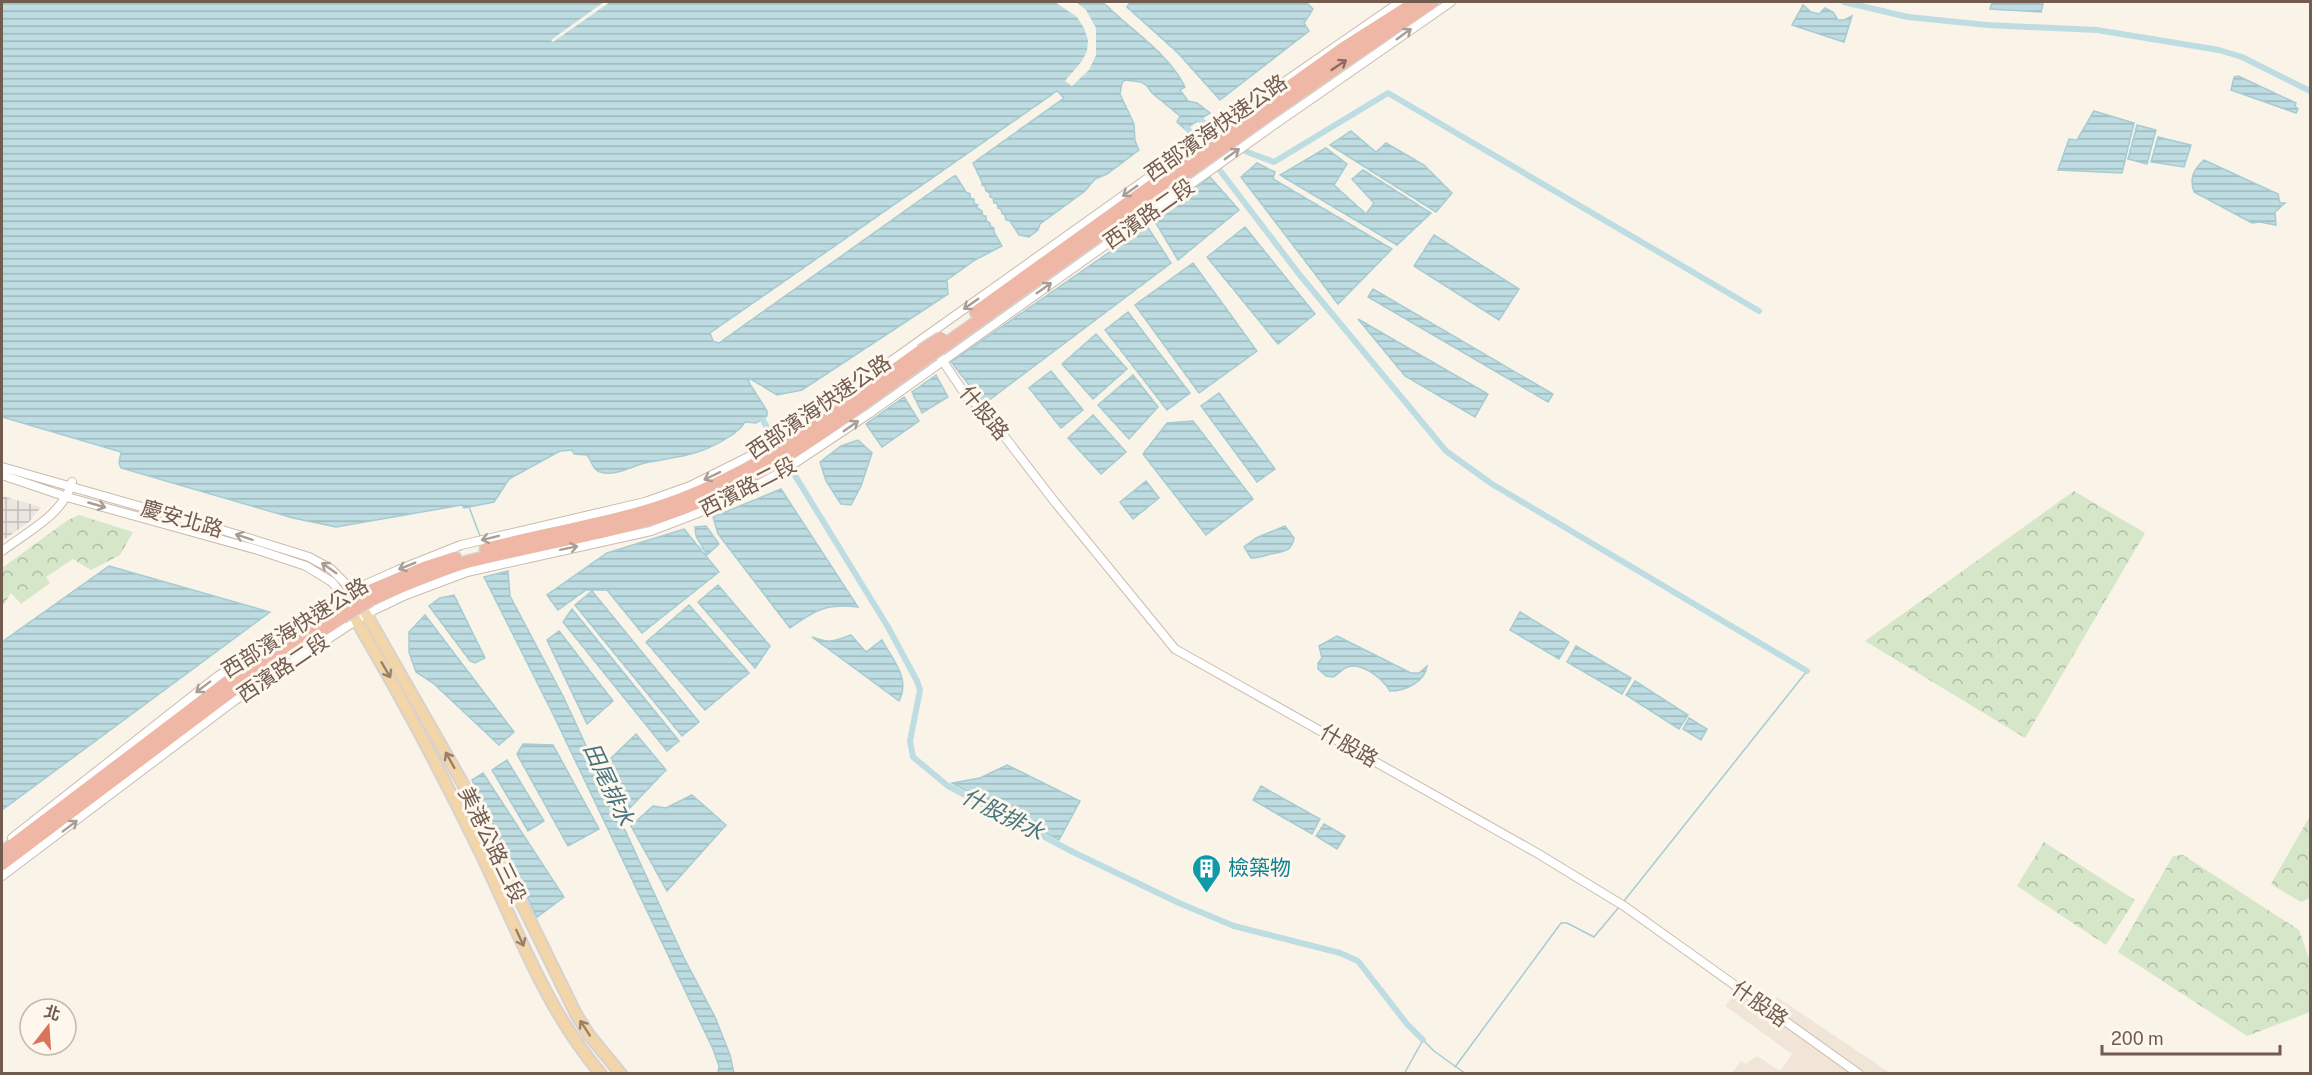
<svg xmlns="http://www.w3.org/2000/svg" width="2312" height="1075" viewBox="0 0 2312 1075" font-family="'Public Sans','Noto Sans TC',sans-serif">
  <defs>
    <pattern id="industrial-grid" width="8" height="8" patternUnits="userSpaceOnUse" patternTransform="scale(1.5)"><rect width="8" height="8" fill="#ebe6e1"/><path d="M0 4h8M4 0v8" fill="none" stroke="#c3bdb9"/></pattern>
    <pattern id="forest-crowns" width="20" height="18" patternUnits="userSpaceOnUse" patternTransform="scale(1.5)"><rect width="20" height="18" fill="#d5e7c8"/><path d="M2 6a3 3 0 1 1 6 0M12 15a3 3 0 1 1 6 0" fill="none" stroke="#b1bea5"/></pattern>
    <pattern id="water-rules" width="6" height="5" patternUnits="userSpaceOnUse" patternTransform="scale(1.5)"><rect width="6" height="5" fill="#bedde2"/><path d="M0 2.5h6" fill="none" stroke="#9fb6ba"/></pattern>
  </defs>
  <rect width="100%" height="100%" fill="#faf3e8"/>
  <path fill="#f1e5d7" d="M1741 986 1772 1007 1777 997 1890 1073H1732L1741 1061 1746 1064 1757 1056 1780 1071 1792 1054 1725 1006Z"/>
  <path fill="url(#industrial-grid)" d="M2 496 41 507 29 522 2 541Z"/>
  <path fill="url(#forest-crowns)" d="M2074 491 2145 533 2025 738 1865 641Z
    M79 515 133 532 120 555 91 570 73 559 46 577 50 583 21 604 11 593 2 607V568L68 520Z
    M2310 816V898L2301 902 2271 884Z
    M2044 842 2135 900 2106 945 2017 886Z
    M2183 855 2299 930 2310 961V1012L2247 1036 2118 952 2173 856Z"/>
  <path fill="url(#water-rules)" stroke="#a6ccd3" stroke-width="1.5" d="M2 2H1103C1129 29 1169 53 1185 87L1180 90 1188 101 1197 103 1210 113 1185 129 1177 122 1180 116 1152 93 1147 86 1141 82 1125 80 1122 83 1120 94 1134 124 1135 141 1139 150 1107 174 1095 179 1085 191 1040 224 1038 230 1029 237 1019 235 1010 221 1006 220 1005 215 1002 214 1001 209 998 208 997 203H994L993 198 990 197V193L986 191 985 186 982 185V182L973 163 1064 98 1057 91 710 333 713 341 719 343 954 176H956L966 192 970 194V198L974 199V204L978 205 977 208 982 211 983 216H986V220L990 223V226L994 228V232L1002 246 975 260 947 280 948 294 802 390 777 395 751 379 748 381 767 411V416L756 423 745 422C742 428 737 431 732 435 702 455 683 456 649 462 633 465 616 477 600 472 592 470 592 460 587 455L574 454 572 450 560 451 509 479 494 502 464 508 462 505 336 527 293 518 121 468 119 463 121 452 2 417Z
    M1130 2H1306L1313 9 1304 23 1309 31 1220 100 1178 53 1127 7Z
    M1992 2H2038L2043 4 2041 12 1990 9Z
    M1803 5 1811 12 1819 14 1825 8 1833 12 1838 20H1844L1852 16 1844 42 1792 25Z
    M2238 76 2296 103 2295 106 2298 109 2296 113 2231 90 2234 77Z
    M2094 111 2134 123 2122 173 2058 170 2069 139 2077 140Z
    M2137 125 2156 130 2147 164 2128 159Z
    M1351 131 1376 152 1386 143 1424 165 1452 193 1436 212 1330 145Z
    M2158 137 2191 145 2184 167 2151 162Z
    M1326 148 1347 164 1334 185 1366 214 1374 203 1352 179 1363 170 1431 213 1397 245 1280 175Z
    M2204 160 2278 194 2280 203H2285L2275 212 2276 225 2260 222 2252 223 2194 192C2189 178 2194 169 2204 160Z
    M1257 163 1275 172 1273 179 1392 249 1338 304 1241 177Z
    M1210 177 1239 210 1178 260 1154 220Z
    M1147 226 1171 263 984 404 951 362Z
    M1245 227 1315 314 1278 344 1207 257Z
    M1434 235 1519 289 1499 320 1414 266Z
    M1193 263 1257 351 1199 393 1135 305Z
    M1373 289 1553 394 1548 402 1368 297Z
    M1128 312 1190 393 1167 410 1105 330Z
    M1358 319 1488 394 1475 417 1405 376Z
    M1096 334 1127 369 1093 399 1062 364Z
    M1051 371 1083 410 1061 428 1029 388Z
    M936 375 948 397 922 413 912 392Z
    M1133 375 1158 407 1129 439 1098 405Z
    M1219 393 1275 469 1257 482 1201 406Z
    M904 397 919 421 882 447 866 424Z
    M1093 415 1126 452 1101 474 1068 438Z
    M1193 421 1253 499 1206 535 1143 454 1167 423Z
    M858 440 872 453 861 486 851 505 841 504 826 481 820 462 841 446Z
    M1146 481 1159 498 1133 519 1120 502Z
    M781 489 858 607C827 603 815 610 790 628L718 534 713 517Z
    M706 526 719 544 707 555 696 536 695 527Z
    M1285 526 1294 538C1292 550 1286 551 1276 553 1268 554 1261 558 1251 558L1244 547 1256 538Z
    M684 529 719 572 642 633 607 590H586L558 610 547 595 607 553Z
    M109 566 270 612 2 810V642Z
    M508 571 510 596 564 698 684 958 715 1017 730 1055 734 1073H718L719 1066 713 1049 553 714 484 577Z
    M718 585 770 646 755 668 698 602Z
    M592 591 699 722 682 736 575 605Z
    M454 595 485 658 475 663 470 661 429 606 440 598Z
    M689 605 749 673 705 710 646 642Z
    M572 609 679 741 667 751 563 622Z
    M1520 612 1569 642 1559 659 1510 630Z
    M425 615 514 732 499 745 433 683 416 672 409 652V632Z
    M559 631 613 701 587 724 547 640Z
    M851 635 866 652 882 640C892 659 911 678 899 701L812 637C831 644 833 641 851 635Z
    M1337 636 1411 673H1419L1427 666C1425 682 1405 691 1390 691 1382 678 1360 660 1345 668 1341 671 1337 675 1333 677L1326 676 1318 669V663L1322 658 1319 646Z
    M1576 646 1631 678 1622 694 1567 662Z
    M1635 681 1688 715 1679 729 1626 695Z
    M1689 718 1707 729 1701 740 1683 729Z
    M636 734 666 770 626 812 606 763Z
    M523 744 553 745 599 829 568 846 517 754Z
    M507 760 544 821 528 831 492 770Z
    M1007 765 1080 801 1059 840 952 783 980 778Z
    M483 773 564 897 537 917 472 780Z
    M1261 786 1320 819 1312 834 1253 800Z
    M692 795 726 825 667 891 631 826 653 806 666 808Z
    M1324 824 1345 836 1337 849 1316 836Z"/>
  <path fill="#faf3e8" d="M604 2H610L553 42 551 40Z
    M1055 2H1076L1086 10 1096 28V55L1089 70 1072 86 1065 81 1082 61 1087 51 1088 40 1084 28 1077 17Z"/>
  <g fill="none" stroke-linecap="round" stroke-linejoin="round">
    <path stroke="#a6ccd3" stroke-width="1.5" d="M469 507 480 536
      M1624 901 1807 671
      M1455 1067 1561 923H1567L1594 937 1619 907
      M1404 1074 1423 1040 1434 1051 1466 1074"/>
    <path stroke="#bedde2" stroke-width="6" d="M1844 2 1908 17 1987 25 2097 30 2219 50 2242 57 2310 91
      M1200 120 1218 132
      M1187 128 1200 144
      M1239 146 1247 152 1274 162 1388 93 1759 311
      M1215 164 1299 274 1446 451 1492 484 1807 671
      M763 420 776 445
      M783 456 888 627 917 681 920 690 910 741 913 757 948 786 1073 852 1179 903 1234 926 1340 953 1358 961 1407 1024 1423 1040"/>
    <defs>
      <path id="minor" d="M940 357 969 400 981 406 1054 501 1175 649 1537 853 1624 906 1859 1074
        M2 467 222 530 309 557 331 569 355 593
        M2 475 67 497 258 550 306 566 332 582 344 597
        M2 551C27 532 64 514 72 482
        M12 838 218 676 342 595 398 570 461 545 645 502 690 486 764 449 852 389 1232 118 1400 2
        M2 876 234 701 366 614 406 595 467 572 651 531 724 503 780 473 870 413 1271 127 1451 2"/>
      <path id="major" d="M366 614 462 782 576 1014 589 1035 621 1074
        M356 620C402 698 444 777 483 858 518 932 547 1011 601 1074"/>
      <path id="highway" d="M976 312 1342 49 1416 2
        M946 344 1302 91 1432 2
        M486 549C551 532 618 523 681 499 770 465 845 405 921 351
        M365 593 424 568 455 558
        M370 600C401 587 434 571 467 562 534 544 604 535 670 513 766 480 845 416 926 358
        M2 853 262 656 337 609
        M2 864 257 672 342 617"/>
    </defs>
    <use href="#minor" stroke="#cbbbaf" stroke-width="10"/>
    <use href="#major" stroke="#d8d1ce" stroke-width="14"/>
    <use href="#highway" stroke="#d8d1ce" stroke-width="15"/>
    <use href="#minor" stroke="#fff" stroke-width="8"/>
    <use href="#major" stroke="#f2d5a8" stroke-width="10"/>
    <use href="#highway" stroke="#eeb7a6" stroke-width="12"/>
    <defs>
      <path id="highway-bridge" d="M921 351 941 338
        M926 358 946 344
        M337 609 365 593
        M342 617 370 600"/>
    </defs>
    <use href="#highway-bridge" stroke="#d8d1ce" stroke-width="15" stroke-linecap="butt"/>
    <use href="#highway-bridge" stroke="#eeb7a6" stroke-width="12"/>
  </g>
  <defs><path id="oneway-shaft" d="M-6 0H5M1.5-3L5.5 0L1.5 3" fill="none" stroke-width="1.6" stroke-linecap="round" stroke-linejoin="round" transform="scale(1.5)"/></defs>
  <g stroke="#aa9d95">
    <use href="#oneway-shaft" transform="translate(1404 34) rotate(-36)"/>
    <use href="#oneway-shaft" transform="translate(1232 154) rotate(-36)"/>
    <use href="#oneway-shaft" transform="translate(1130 191) rotate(145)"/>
    <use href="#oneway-shaft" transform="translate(1044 288) rotate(-35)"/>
    <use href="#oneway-shaft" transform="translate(971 304) rotate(145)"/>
    <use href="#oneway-shaft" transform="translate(851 426) rotate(-35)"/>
    <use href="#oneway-shaft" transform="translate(712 476) rotate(154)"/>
    <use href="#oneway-shaft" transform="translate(97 505) rotate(16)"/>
    <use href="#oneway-shaft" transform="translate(244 537) rotate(-162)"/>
    <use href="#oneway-shaft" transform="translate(490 538) rotate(166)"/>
    <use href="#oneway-shaft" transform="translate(569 548) rotate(-12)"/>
    <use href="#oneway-shaft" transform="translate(407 566) rotate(158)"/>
    <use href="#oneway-shaft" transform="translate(329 568) rotate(-145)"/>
    <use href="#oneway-shaft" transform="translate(203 687) rotate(143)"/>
    <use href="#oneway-shaft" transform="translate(70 826) rotate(-37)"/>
  </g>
  <use stroke="#8b6d60" href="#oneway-shaft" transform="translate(1339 65) rotate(-34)"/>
  <g stroke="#98806a">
    <use href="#oneway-shaft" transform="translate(386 670) rotate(60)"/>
    <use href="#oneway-shaft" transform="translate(450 760) rotate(-119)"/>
    <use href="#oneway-shaft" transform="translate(520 938) rotate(65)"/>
    <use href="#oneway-shaft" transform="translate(585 1028) rotate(-123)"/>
  </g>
  <defs>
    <symbol id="building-pin" viewBox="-11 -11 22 30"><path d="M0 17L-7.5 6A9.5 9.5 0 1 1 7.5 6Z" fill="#0f9aa8" stroke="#fdf7ee"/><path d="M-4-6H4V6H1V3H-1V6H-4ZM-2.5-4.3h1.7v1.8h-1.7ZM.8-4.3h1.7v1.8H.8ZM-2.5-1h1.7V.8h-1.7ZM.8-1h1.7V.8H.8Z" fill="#fff"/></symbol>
  </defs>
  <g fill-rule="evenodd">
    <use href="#building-pin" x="1190" y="852" width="33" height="45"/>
  </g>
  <g text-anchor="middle" stroke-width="6" stroke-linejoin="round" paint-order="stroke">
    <g font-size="21" fill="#725b4f" stroke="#fdf7ee">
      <text transform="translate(1216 128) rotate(-35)" y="7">西部濱海快速公路</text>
      <text transform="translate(1149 214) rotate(-35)" y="7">西濱路二段</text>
      <text transform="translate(819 407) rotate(-34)" y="7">西部濱海快速公路</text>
      <text transform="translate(984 413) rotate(50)" y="7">什股路</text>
      <text transform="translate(748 487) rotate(-27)" y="7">西濱路二段</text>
      <text transform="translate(182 519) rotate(16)" y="7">慶安北路</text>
      <text transform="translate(295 628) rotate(-32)" y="7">西部濱海快速公路</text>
      <text transform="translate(283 668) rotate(-34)" y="7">西濱路二段</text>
      <text transform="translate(1349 746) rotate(30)" y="7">什股路</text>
      <text transform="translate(492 845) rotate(64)" y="7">美港公路三段</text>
      <text transform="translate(1760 1004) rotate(35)" y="7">什股路</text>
    </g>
    <g font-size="21" fill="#0d838f" stroke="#fdf7ee" text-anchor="start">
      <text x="1228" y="875">檢築物</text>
    </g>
    <g font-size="22" font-style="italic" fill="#47747c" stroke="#fdf7ee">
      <text transform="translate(609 784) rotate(65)" y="8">田尾排水</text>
      <text transform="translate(1003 814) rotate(27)" y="8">什股排水</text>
    </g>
  </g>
  <rect width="2312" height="1075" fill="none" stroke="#725b4f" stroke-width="6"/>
  <g transform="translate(48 1027) rotate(17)"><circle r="28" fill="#fdf7ee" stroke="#c5b9ae" stroke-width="1.5"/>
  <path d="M0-4.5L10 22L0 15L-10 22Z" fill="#d7745a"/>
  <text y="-9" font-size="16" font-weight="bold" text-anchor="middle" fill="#725b4f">北</text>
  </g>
  <path d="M2102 1045v9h178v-9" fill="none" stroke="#725b4f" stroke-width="3"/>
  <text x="2111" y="1045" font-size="18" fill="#725b4f" stroke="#fdf7ee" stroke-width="4.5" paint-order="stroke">200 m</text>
</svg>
